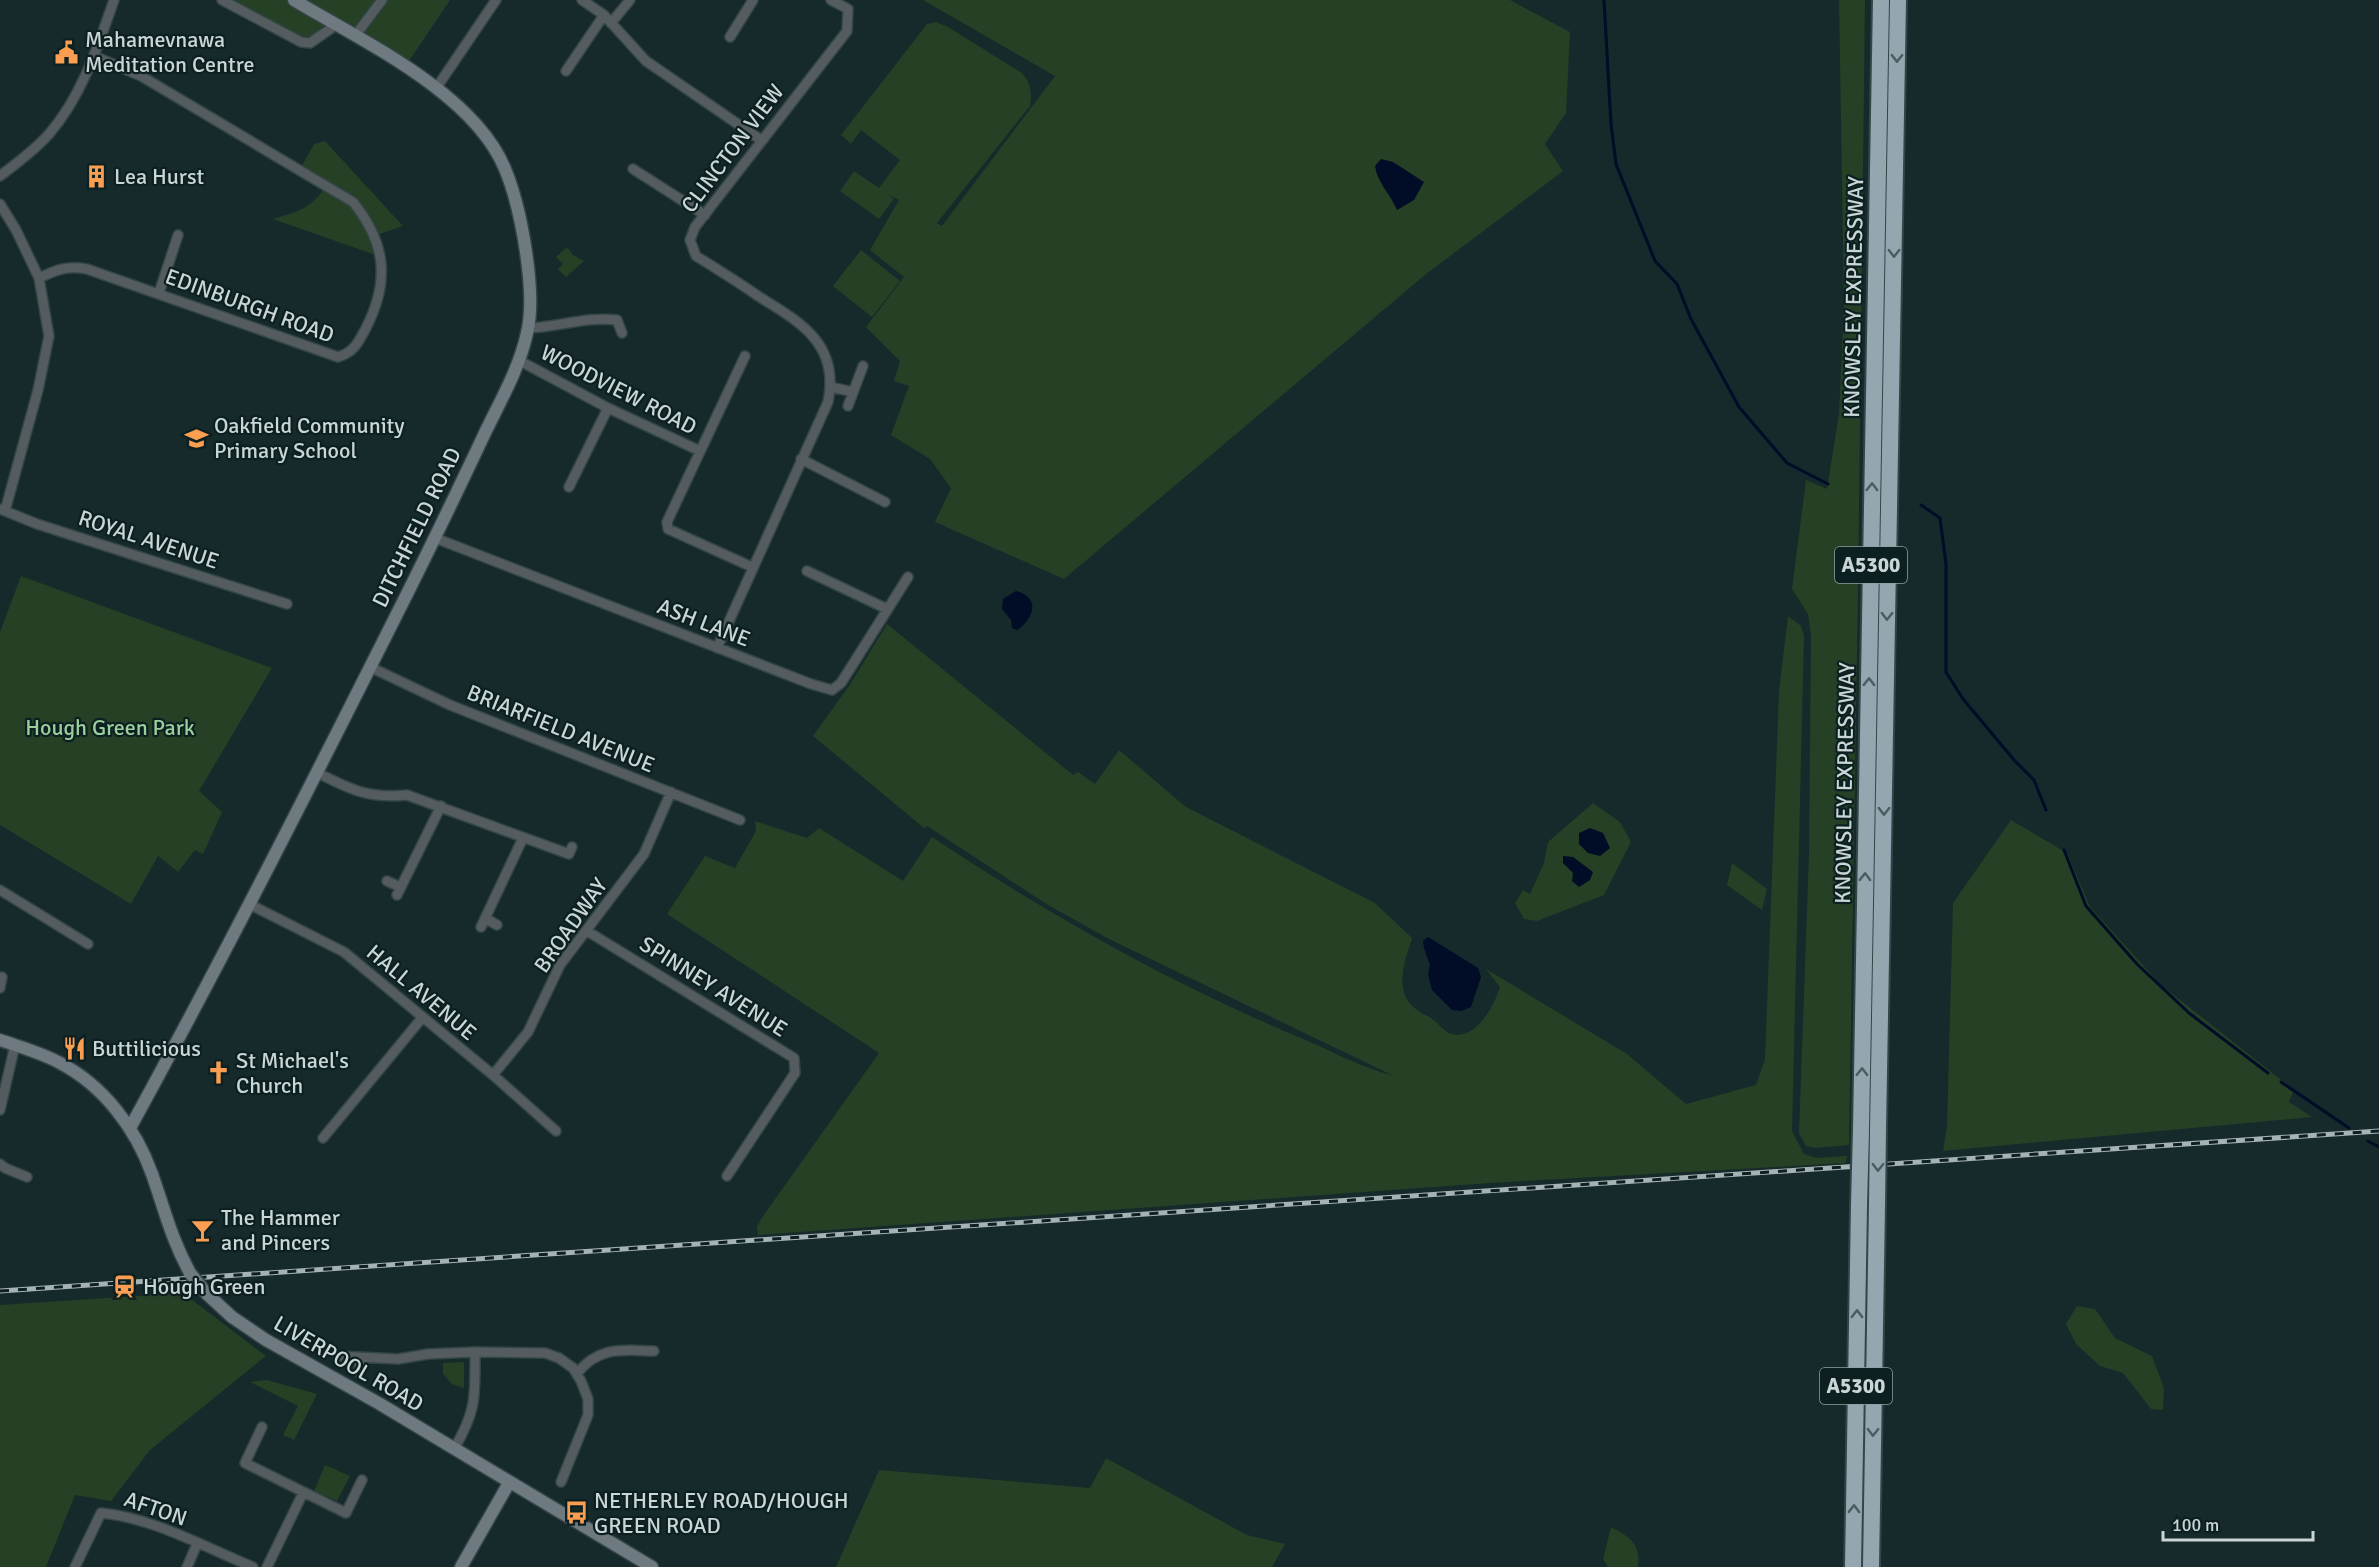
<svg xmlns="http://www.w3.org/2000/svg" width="2379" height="1567" viewBox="0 0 2379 1567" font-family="Signika,sans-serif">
  <rect width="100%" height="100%" fill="#16292b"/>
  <path fill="#254025" d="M222 0H450L405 67 336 25 310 43Z
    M923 0H1510L1570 32 1566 113 1545 144 1563 171 1425 275 1064 579 935 522 951 488 930 459 891 435 909 386 894 381 900 361 866 327 904 277 870 250 899 200 889 195 894 199 879 219 840 191 854 171 879 188 900 160 861 130 851 144 841 135 927 24 936 22 948 27 1022 73C1031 84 1032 92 1030 106L937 223 942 226 1055 76Z
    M1839 0H1865L1858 592 1849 1145 1815 1148 1806 1146 1799 1133 1809 853 1811 636 1808 614 1792 589 1806 480 1827 489 1839 414 1844 305Z
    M325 141 403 226 374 236 381 257 273 219C301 210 309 210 326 186L300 169 314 144Z
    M567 247 573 255 584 261 566 277 558 269 563 264 556 257Z
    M861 250 900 281 872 317 833 286Z
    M21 576 272 668 199 791 222 812 203 854 195 850 178 872 158 856 131 904 0 825V632Z
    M1788 616 1801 626 1804 636 1792 1131 1804 1154 1817 1158 1847 1156 1846 1163 1490 1183 758 1235 757 1227 761 1219 879 1053 667 914 705 856 735 868 756 831 755 821 807 838 819 828 903 881 932 837C1049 915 1171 984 1301 1038 1331 1051 1363 1068 1394 1076L1111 940 1048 905 927 826 924 828 813 736 849 686 887 624 1073 775 1078 772 1095 784 1119 750 1186 807 1375 903 1412 938C1407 955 1399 974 1404 993 1408 1006 1420 1012 1431 1018 1437 1022 1443 1030 1449 1033 1475 1043 1494 1006 1500 987L1486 969 1627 1054 1686 1104 1756 1085 1765 1059 1779 691Z
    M1593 803 1620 822 1631 842 1604 895 1537 921 1524 919 1515 903 1523 890 1530 894 1544 863 1548 842Z
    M2011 820 2067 853 2090 907 2161 985 2294 1090 2289 1102 2312 1117 1943 1151 1947 1126 1953 903Z
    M1732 863 1767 889 1762 910 1727 885Z
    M183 1293 266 1356 150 1450 111 1501 75 1495 46 1567H0V1305Z
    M2077 1306 2095 1309 2115 1338 2152 1356 2164 1388 2163 1410 2151 1409 2123 1373 2100 1366 2076 1344 2066 1324Z
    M464 1362V1388L452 1384 443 1374V1363Z
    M267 1380 317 1394 294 1440 283 1435 298 1406 250 1382Z
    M1106 1458 1247 1535 1285 1544 1272 1567H836L879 1470 1090 1488Z
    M325 1465 350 1476 337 1501 314 1491Z
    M1611 1527C1630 1537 1641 1544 1638 1567H1608L1603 1559Z"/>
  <path fill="#010c27" d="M1381 159 1393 162 1424 182 1414 200 1397 210C1391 195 1377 182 1375 166Z
    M1016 591C1041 597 1034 619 1017 630L1012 628 1011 620 1002 609 1003 599Z
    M1590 828 1603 833 1610 848 1600 856 1588 853 1579 844V833Z
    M1563 856 1573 857 1593 872 1590 880 1579 887 1572 881 1573 873 1563 863Z
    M1428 937 1478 968 1481 977 1471 1007 1461 1011 1452 1010 1432 990 1428 974 1430 965 1424 948 1423 941Z"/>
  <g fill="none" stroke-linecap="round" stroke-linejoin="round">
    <path stroke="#010c27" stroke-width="3" d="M1604 0 1611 124 1616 164 1655 261 1677 284 1691 319 1739 407 1787 463 1828 484
      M1921 505 1940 518 1946 564V672L1963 699 2015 761 2034 780 2046 810
      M2064 850 2086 906 2137 964 2189 1013 2268 1073
      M2281 1082 2349 1128
      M2368 1141 2379 1147"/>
    <defs>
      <path id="street" d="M222 0 301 42 310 43 336 25
        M582 0 604 15 646 61 761 140
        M611 23 630 0
        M355 36 382 0
        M730 37 753 0
        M566 71 604 15
        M437 87 496 0
        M633 169 705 215
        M0 176C17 163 35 150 49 134 82 96 98 46 114 0
        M0 204 16 230 39 278 49 336 38 390 5 511
        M39 278C56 270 68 265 87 269L338 357C354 352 358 343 366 328 390 281 386 243 353 202L141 76 94 56
        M159 293 178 235
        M529 328C558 327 588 316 617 320L622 333
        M745 356 667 522 668 529 752 567
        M520 361 608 408 700 451
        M831 387 853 392
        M848 406 863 366
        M801 459 885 502
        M569 487 608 408
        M0 509 37 524 287 604
        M435 538 811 684 832 690 841 683 908 577
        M807 571 887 609
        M717 648 828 402C840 344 800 322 758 296 738 282 717 269 696 256L690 240 695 227 847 31 848 9 831 0
        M370 667 450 705 740 820
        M316 772C349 789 368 799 407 795L569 854 572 847
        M387 881 400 887
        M0 890 88 944
        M397 895 441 806
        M249 904 344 952 493 1075 556 1131
        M485 918 497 925
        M481 927 523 838
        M587 931 794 1058 795 1073 727 1176
        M0 988 2 977
        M493 1075 528 1032 560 965 644 854 671 792
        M0 1110 15 1045
        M323 1138 422 1018
        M0 1164 5 1168 27 1177
        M338 1356 398 1359 428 1354 475 1352 545 1353 559 1358 573 1368 581 1381 588 1399V1415L561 1482
        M359 1372 360 1358
        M577 1373C600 1346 621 1350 654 1351
        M262 1427 245 1463 346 1513 362 1480
        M454 1449C477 1410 475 1396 475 1352
        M75 1567 101 1513C154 1518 204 1547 253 1567
        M187 1567 197 1544
        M267 1567 303 1493"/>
      <path id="secondary" d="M0 1040C20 1047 42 1053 60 1063 104 1086 136 1129 152 1174 165 1211 171 1238 190 1273
        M130 1128C226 953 317 773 407 594 433 542 458 490 483 437 499 403 519 370 527 333 537 293 521 207 505 169 474 93 362 41 294 0
        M207 1294 232 1317 266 1340 380 1404 652 1567
        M461 1567 509 1483"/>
      <path id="highway" d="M1878 1129 1898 0
        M1861 1130 1881 0
        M1853 1567 1859 1205
        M1871 1567 1877 1205"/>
    </defs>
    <use href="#street" stroke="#334546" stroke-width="12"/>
    <use href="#secondary" stroke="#334546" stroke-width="15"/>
    <use href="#highway" stroke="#334546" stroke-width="20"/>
    <use href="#street" stroke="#545c60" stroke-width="9"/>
    <use href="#secondary" stroke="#6e7a80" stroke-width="12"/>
    <use href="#highway" stroke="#94a6b0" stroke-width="16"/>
    <defs>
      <path id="rail" d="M0 1291 2379 1131"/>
    </defs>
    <use href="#rail" stroke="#a6b3b4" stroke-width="5"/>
    <use href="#rail" stroke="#0d2021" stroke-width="3" stroke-dasharray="9" stroke-linecap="butt"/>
    <defs>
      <path id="secondary-bridge" d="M190 1273 207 1294"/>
      <path id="highway-bridge" d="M1859 1205 1861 1130
        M1877 1205 1878 1129"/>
    </defs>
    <use href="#secondary-bridge" stroke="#334546" stroke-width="15" stroke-linecap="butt"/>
    <use href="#highway-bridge" stroke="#334546" stroke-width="20" stroke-linecap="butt"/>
    <use href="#secondary-bridge" stroke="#6e7a80" stroke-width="12"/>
    <use href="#highway-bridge" stroke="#94a6b0" stroke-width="16"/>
  </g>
  <defs><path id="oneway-chevron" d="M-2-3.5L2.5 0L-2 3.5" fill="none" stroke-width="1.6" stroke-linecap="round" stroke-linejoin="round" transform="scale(1.5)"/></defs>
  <g stroke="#4a5c61">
    <use href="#oneway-chevron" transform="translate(1897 58) rotate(91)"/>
    <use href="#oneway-chevron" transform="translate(1894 253) rotate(91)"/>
    <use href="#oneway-chevron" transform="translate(1872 487) rotate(-89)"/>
    <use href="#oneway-chevron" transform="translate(1887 616) rotate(91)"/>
    <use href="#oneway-chevron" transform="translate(1869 682) rotate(-89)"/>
    <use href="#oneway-chevron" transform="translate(1884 811) rotate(91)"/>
    <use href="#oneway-chevron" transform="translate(1865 877) rotate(-89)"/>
    <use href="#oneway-chevron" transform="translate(1862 1072) rotate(-89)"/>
    <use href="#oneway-chevron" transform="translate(1878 1167) rotate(91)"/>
    <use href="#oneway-chevron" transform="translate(1857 1314) rotate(-89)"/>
    <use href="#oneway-chevron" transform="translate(1873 1432) rotate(91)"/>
    <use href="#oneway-chevron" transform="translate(1854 1509) rotate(-89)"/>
  </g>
  <defs>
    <symbol id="civic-bare" viewBox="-9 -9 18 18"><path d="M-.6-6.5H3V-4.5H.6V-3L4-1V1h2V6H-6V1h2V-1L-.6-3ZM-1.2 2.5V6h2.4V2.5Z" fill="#fb9e51" stroke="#0d2021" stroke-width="2.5" paint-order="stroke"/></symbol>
    <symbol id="building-bare" viewBox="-9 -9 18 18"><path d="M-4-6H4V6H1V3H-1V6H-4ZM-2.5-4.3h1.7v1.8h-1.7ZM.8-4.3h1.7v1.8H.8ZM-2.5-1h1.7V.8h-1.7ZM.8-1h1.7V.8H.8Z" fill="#fb9e51" stroke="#0d2021" stroke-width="2.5" paint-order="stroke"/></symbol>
    <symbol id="school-bare" viewBox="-9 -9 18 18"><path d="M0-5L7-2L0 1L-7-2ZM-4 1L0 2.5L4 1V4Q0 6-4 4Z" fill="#fb9e51" stroke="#0d2021" stroke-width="2.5" paint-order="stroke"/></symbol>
    <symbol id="restaurant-bare" viewBox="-9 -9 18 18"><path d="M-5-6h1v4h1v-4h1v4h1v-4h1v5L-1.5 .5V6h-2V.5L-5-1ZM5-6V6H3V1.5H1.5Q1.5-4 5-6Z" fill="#fb9e51" stroke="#0d2021" stroke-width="2.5" paint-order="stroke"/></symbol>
    <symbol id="church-bare" viewBox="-9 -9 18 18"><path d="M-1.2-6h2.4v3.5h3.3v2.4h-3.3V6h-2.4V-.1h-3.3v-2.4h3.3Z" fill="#fb9e51" stroke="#0d2021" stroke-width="2.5" paint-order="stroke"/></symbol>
    <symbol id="bar-bare" viewBox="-9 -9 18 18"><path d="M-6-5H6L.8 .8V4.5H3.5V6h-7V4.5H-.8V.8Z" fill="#fb9e51" stroke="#0d2021" stroke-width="2.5" paint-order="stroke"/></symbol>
    <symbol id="station-bare" viewBox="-9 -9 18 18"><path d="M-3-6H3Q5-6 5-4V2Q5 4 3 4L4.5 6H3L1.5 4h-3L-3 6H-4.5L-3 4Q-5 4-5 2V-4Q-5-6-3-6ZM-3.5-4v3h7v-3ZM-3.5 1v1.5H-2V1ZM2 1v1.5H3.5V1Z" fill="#fb9e51" stroke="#0d2021" stroke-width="2.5" paint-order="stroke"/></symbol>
    <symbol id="bus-bare" viewBox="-9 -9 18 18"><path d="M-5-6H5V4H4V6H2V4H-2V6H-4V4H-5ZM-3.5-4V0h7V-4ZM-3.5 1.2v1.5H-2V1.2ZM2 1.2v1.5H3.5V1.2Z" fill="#fb9e51" stroke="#0d2021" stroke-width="2.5" paint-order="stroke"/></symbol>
  </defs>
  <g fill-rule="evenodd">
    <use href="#civic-bare" x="50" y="36" width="33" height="33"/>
    <use href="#building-bare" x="80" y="160" width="33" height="33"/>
    <use href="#school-bare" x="180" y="422" width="33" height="33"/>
    <use href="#restaurant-bare" x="58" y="1032" width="33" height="33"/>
    <use href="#church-bare" x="202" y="1056" width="33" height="33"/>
    <use href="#bar-bare" x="186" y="1214" width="33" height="33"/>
    <use href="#station-bare" x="108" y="1270" width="33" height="33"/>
    <use href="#bus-bare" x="560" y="1496" width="33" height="33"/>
  </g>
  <g text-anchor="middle" stroke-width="4.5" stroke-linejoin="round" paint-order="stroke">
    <g fill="#0d2021" stroke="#919fa0" stroke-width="1.5">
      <rect x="1835" y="547" width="72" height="36" rx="4.5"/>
      <rect x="1820" y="1368" width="72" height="36" rx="4.5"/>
    </g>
    <g font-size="21" font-weight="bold" fill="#cad5d6">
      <text x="1871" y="572">A5300</text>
      <text x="1856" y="1393">A5300</text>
    </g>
    <g font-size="22" fill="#cad5d6" stroke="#0d2021" text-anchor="start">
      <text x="85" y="47">Mahamevnawa<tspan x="85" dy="25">Meditation Centre</tspan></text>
      <text x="114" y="184">Lea Hurst</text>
      <text x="214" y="433">Oakfield Community<tspan x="214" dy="25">Primary School</tspan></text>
      <text x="92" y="1056">Buttilicious</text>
      <text x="236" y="1068">St Michael's<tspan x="236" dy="25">Church</tspan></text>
      <text x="221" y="1225">The Hammer<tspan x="221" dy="25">and Pincers</tspan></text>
      <text x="143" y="1294">Hough Green</text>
      <text x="594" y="1508">NETHERLEY ROAD/HOUGH<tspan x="594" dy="25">GREEN ROAD</tspan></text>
    </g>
    <g font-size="22" fill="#cad5d6" stroke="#0d2021">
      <text transform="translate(732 148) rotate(-53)" y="8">CLINCTON VIEW</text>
      <text transform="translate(1853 297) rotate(-89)" y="8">KNOWSLEY EXPRESSWAY</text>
      <text transform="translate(250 305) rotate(20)" y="8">EDINBURGH ROAD</text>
      <text transform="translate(619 389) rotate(27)" y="8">WOODVIEW ROAD</text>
      <text transform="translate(416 527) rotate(-64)" y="8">DITCHFIELD ROAD</text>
      <text transform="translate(149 539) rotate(18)" y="8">ROYAL AVENUE</text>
      <text transform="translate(704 622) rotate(21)" y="8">ASH LANE</text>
      <text transform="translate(561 728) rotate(22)" y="8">BRIARFIELD AVENUE</text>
      <text transform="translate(1844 783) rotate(-89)" y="8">KNOWSLEY EXPRESSWAY</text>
      <text transform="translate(570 925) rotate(-55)" y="8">BROADWAY</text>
      <text transform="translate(714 986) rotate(32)" y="8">SPINNEY AVENUE</text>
      <text transform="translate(422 992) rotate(40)" y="8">HALL AVENUE</text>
      <text transform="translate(349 1363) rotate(30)" y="8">LIVERPOOL ROAD</text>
      <text transform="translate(156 1508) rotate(19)" y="8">AFTON</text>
    </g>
    <g font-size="22" fill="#9bcf9b" stroke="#0d2021">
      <text x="110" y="735">Hough Green Park</text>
    </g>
  </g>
  <path d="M2163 1531v9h150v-9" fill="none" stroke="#cad5d6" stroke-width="3"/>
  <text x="2172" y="1531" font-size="18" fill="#cad5d6" stroke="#0d2021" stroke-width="4.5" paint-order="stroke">100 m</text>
</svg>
